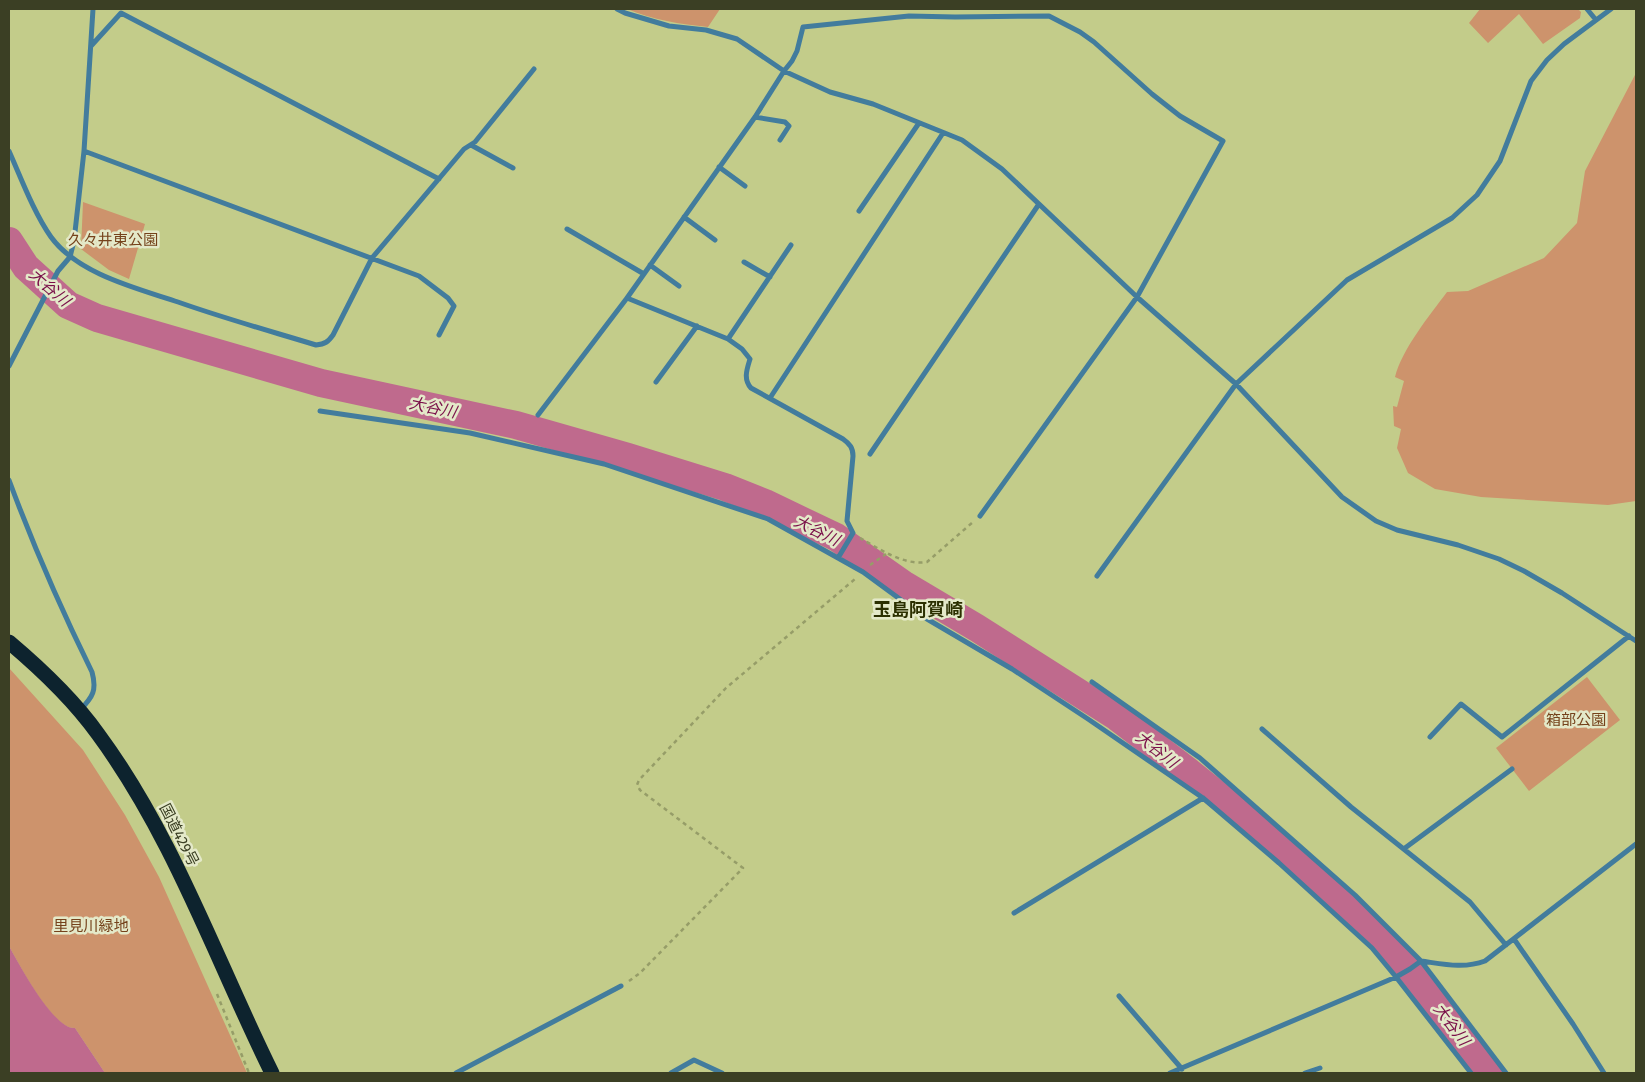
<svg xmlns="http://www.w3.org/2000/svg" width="1645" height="1082" viewBox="0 0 1645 1082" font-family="'Fira Sans','Noto Sans JP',sans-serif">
  <rect width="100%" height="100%" fill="#c3cc8a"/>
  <path fill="#cd936c" d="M627 9H720L708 27C680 24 653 20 627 9Z
    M1480 9H1578L1581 12 1580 18 1543 44 1519 14 1488 43 1469 23Z
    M1636 73V501L1608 505 1481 497 1435 489 1408 473 1397 448 1401 429 1394 426 1393 406 1397 407 1404 381 1395 377C1402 349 1430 315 1447 292L1468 291 1544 258 1577 223 1585 171Z
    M83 202 145 224 129 279 109 270 81 249Z
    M9 668 83 750 125 815 159 877 247 1073H105L75 1028C53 1030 19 964 9 946Z
    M1587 677 1620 720 1529 791 1496 748Z"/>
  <path fill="#bf6a8d" d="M9 946C19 964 54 1030 75 1028L105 1073H9Z"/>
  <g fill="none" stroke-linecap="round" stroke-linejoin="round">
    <path stroke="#bf6a8d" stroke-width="28" d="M9 241 26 267 68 305 97 318 321 383 516 425 628 457 725 487 765 503 836 537 903 584 977 628 1117 717 1189 772 1254 824 1356 914 1410 969 1490 1073"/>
    <path stroke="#969d68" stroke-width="2.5" stroke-dasharray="4 4" stroke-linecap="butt" d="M860 538C879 549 905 566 927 562L973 522
      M870 565 886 554
      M629 981 640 973 743 868 640 790 637 785 639 780 726 688 855 579
      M217 994 249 1073"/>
    <path stroke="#427c9d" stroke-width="5" d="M617 9 625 13 669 26 706 30 737 39 784 71 830 92 873 104 962 140 1002 169 1137 297 1236 384 1342 497 1376 521 1397 530 1458 545 1499 559 1524 571 1562 593 1636 641
      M1587 9 1596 20
      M91 46 121 13 439 179
      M755 117 785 122 789 126 780 140
      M471 145 513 168
      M9 151C21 178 34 213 51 237 78 274 136 288 178 302 223 318 270 331 316 345 325 344 328 342 333 335L372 258 464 149 475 142 534 69
      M84 151 419 276 448 298 454 306 439 335
      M719 167 745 186
      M859 211 919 123
      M684 217 715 240
      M567 229 644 274
      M744 262 770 277
      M650 265 679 286
      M728 339 791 245
      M9 366 58 271 70 257 74 241 84 151 93 9
      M656 382 697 326
      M770 398 943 133
      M320 411 470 433 604 464 768 519 838 558 863 572 927 619 1012 669 1088 719 1203 798 1279 863 1372 948 1396 977 1471 1073
      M538 415 627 298
      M870 454 1039 204
      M9 480C33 545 61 609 92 672 97 690 93 697 80 710
      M838 558 853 533 847 521 853 456C853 448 850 444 843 439L751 388C743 379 747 369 750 359L742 349 728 339 627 298 755 117 784 71 792 61 797 51 803 27 909 16 955 17 1049 16 1080 32 1094 42 1152 94 1180 116 1223 141 1137 297 980 516
      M1097 576 1236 384 1347 280 1452 218 1477 195 1500 161 1531 81 1547 60 1564 44 1611 9
      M1092 682 1200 758 1355 895 1421 961 1506 1073
      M1262 729 1351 807 1470 902 1506 945
      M1430 737 1461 704 1502 737 1629 636
      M1405 848 1512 769
      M1014 913 1203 798
      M1514 939 1573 1024 1604 1073
      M1119 996 1182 1069
      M456 1073 621 986
      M671 1073 694 1060 722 1073
      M1170 1073 1396 977 1410 969 1421 961C1443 964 1464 969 1485 961L1636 844
      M1305 1073 1320 1068"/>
    <path stroke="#0d232e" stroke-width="15" d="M9 642C41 669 73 699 98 734 174 837 216 960 272 1073"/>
  </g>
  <g text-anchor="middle" stroke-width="5" stroke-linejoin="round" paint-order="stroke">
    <g font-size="15" fill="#75421b" stroke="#e4e9c9">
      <text x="113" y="245">久々井東公園</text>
      <text x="1576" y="725">箱部公園</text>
      <text x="91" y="931">里見川緑地</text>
    </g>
    <g font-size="15" fill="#3b3f24" stroke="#e4e9c9">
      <text transform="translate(179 835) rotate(63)" y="5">国道429号</text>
    </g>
    <g font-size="16" font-style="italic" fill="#7a1049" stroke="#e4e9c9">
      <text transform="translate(50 287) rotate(41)" y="6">大谷川</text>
      <text transform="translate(433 407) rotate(12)" y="6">大谷川</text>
      <text transform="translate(817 530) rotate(26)" y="6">大谷川</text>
      <text transform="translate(1157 749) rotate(38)" y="6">大谷川</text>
      <text transform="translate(1452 1024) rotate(53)" y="6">大谷川</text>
    </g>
    <g font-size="18" font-weight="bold" fill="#2b2f00" stroke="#e4e9c9">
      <text x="918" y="616">玉島阿賀崎</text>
    </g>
  </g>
  <rect width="1645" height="1082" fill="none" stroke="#3b3f24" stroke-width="20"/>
</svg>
